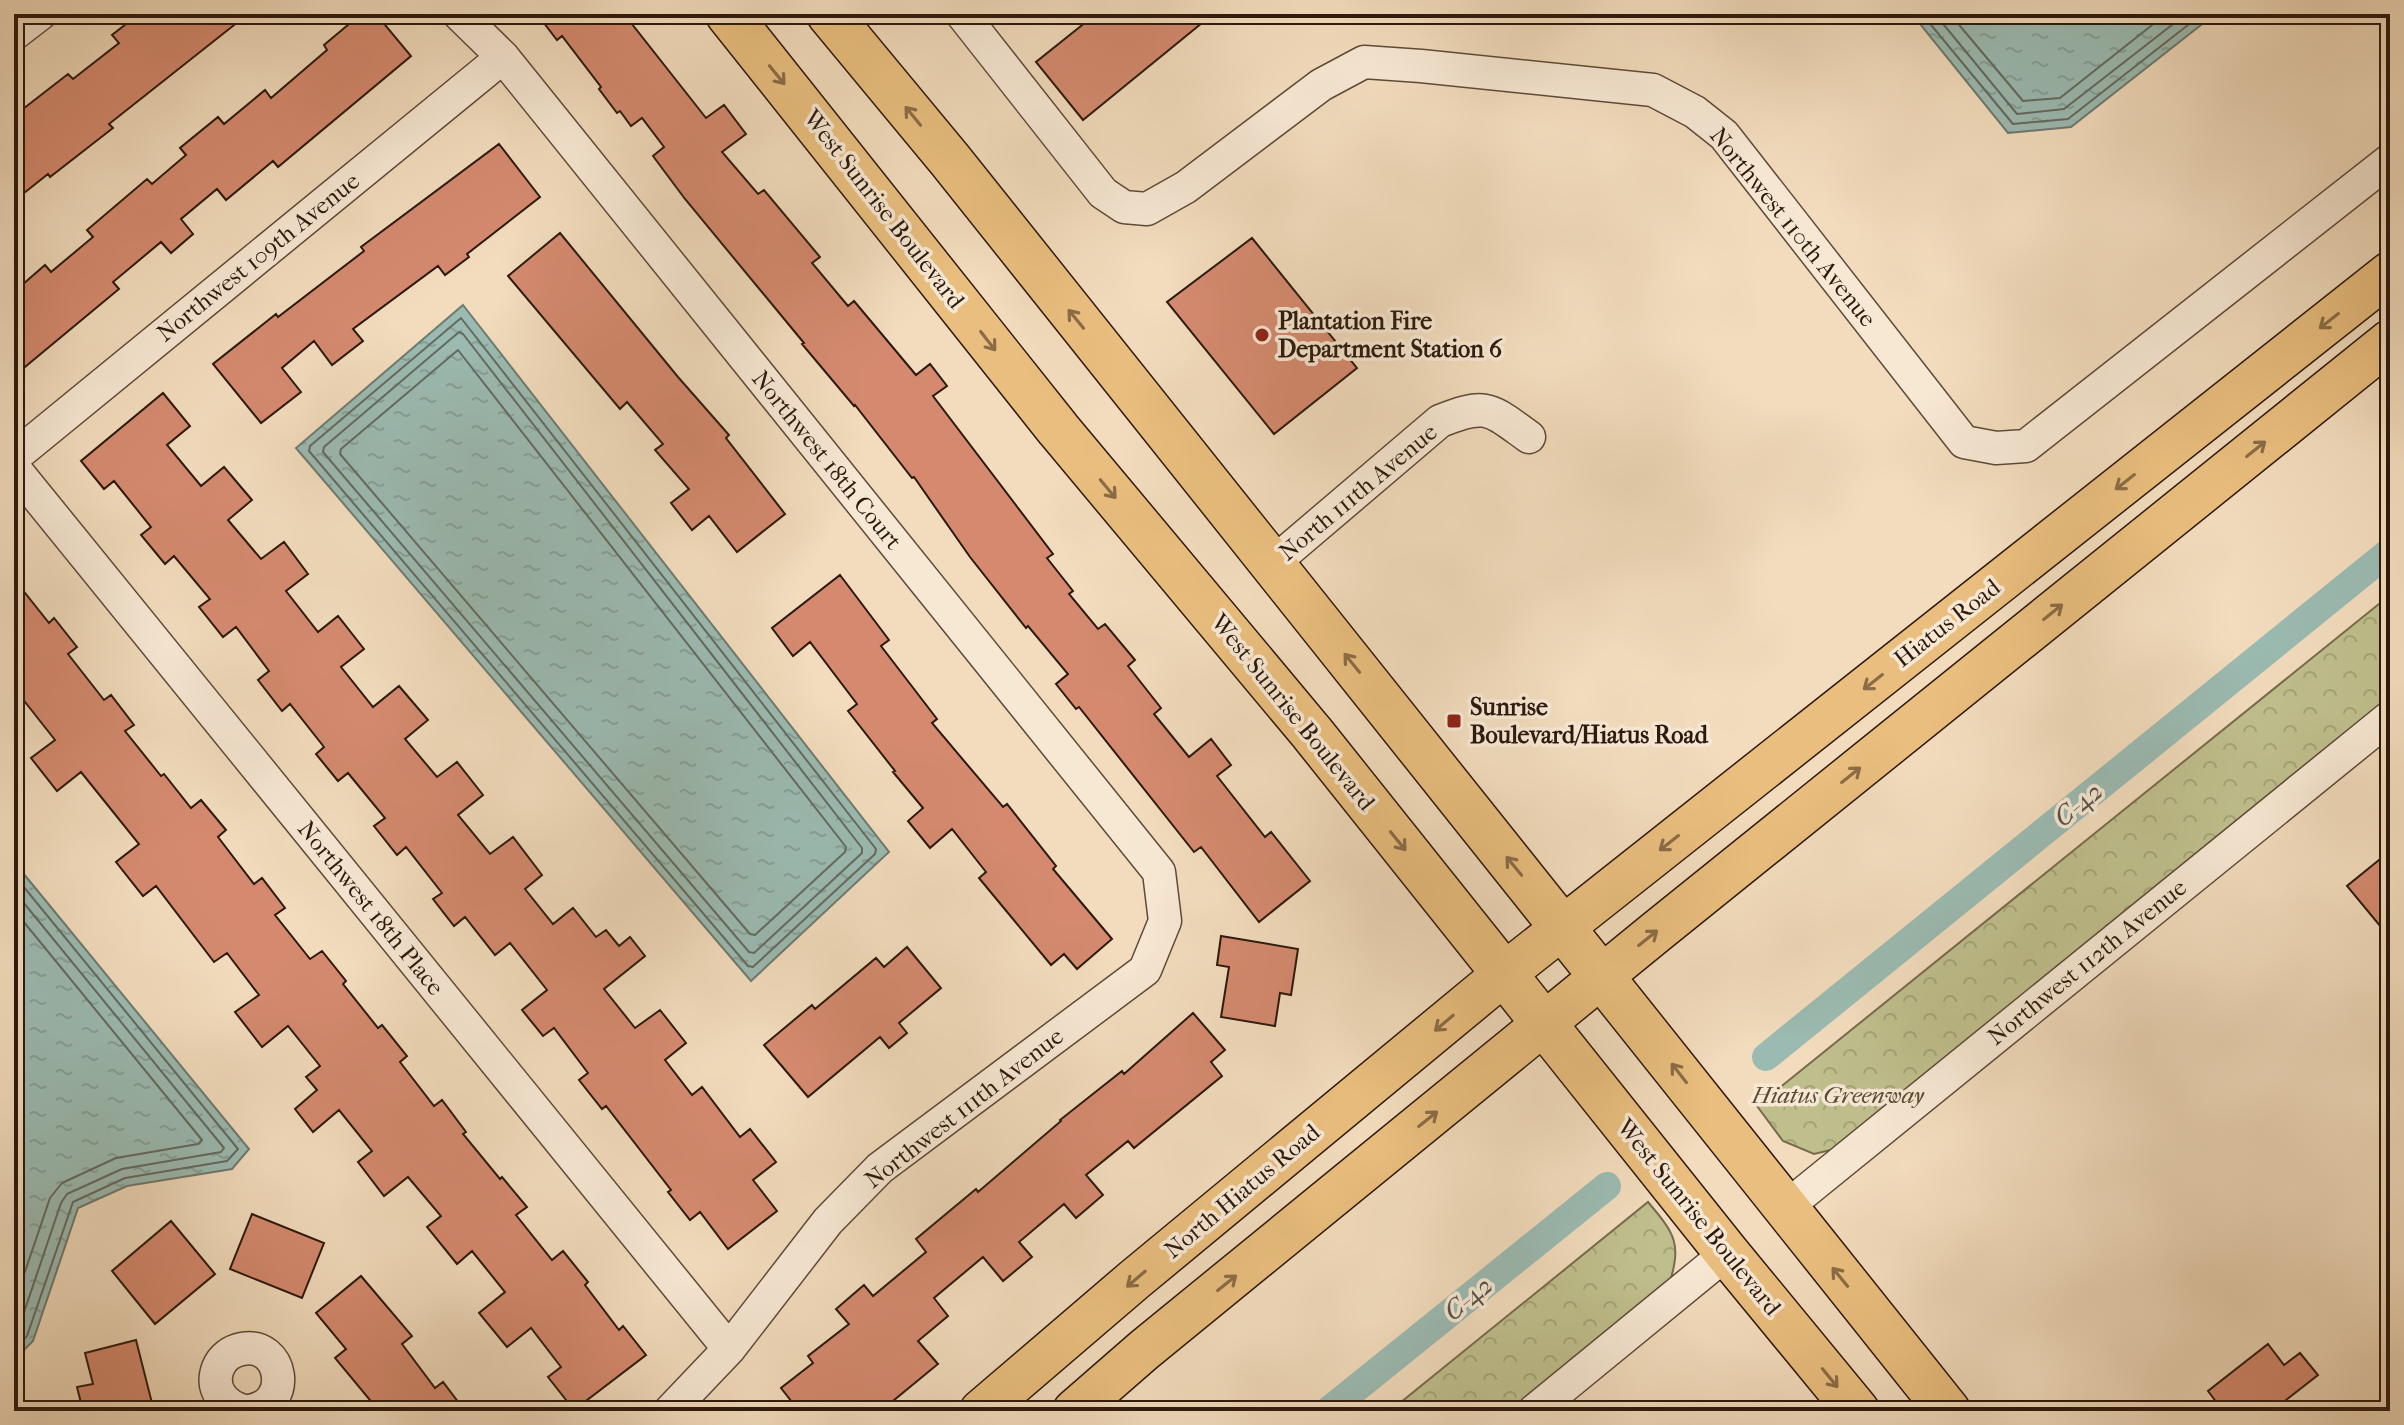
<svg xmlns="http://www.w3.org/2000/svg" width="2404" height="1425" viewBox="0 0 2404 1425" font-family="'IM FELL French Canon',serif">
  <defs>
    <pattern id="park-crowns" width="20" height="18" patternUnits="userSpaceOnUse" patternTransform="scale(2)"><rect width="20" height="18" fill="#bfbf8d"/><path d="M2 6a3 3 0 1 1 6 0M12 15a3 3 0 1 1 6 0" fill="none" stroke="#a4a478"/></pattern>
    <pattern id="water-ripples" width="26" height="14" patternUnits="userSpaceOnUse" patternTransform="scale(2)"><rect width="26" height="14" fill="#9bbbb2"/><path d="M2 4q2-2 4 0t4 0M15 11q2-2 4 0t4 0" fill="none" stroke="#86a098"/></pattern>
  </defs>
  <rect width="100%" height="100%" fill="#f2dcbd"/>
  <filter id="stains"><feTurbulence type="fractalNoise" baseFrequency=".0025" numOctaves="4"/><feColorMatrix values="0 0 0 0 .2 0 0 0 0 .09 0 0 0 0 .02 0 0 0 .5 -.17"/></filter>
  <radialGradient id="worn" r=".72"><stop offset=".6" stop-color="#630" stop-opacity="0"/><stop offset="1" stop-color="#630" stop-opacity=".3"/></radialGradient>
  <path fill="url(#park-crowns)" stroke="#766c4d" stroke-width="2" d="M2390 595V702L1839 1148 1814 1154 1783 1141 1757 1106Z
    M1648 1202C1675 1234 1682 1243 1669 1285L1512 1411H1390Z"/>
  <path fill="url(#water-ripples)" stroke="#6f7a70" stroke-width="2" d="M1912 14H2215L2071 127 2008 133Z
    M463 305 889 852 751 981 296 448Z
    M14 862 249 1149 232 1169 127 1186 78 1208 33 1341 14 1360Z"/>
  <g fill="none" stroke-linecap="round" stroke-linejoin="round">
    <path stroke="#646a60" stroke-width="2" d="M1922 14 2013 124 2068 119 2202 14
      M1935 14 2017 114 2064 109 2186 14
      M1950 14 2023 101 2060 98 2166 14
      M461 318 876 849 875 854 753 967 748 966 309 451 310 446Z
      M459 332 463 334 862 848V853L754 953 749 952 323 452 324 447Z
      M458 350 846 847 845 852 755 935 750 934 340 454 341 449Z
      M14 875 238 1149 227 1161 125 1178 73 1202 27 1336 14 1349
      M14 891 224 1148 221 1152 122 1169 67 1194 61 1203 18 1330 14 1335
      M14 910 202 1140 198 1144 116 1158 62 1183 50 1198 14 1304"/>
    <path stroke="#9bbbb2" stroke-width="28" d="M1766 1057 2390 551
      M1328 1411 1607 1186"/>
  </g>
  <path fill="#d58a6f" stroke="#2c190d" stroke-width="2" d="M139 14H248L109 124 113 128 50 177 48 174 14 201V116L68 74 73 79 119 43 112 35Z
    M361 14H376L411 56 278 167 273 161 226 200 217 189 181 219 193 234 171 253 161 242 113 282 119 289 14 376V292L45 265 51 272 93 237 87 230 147 179 152 184 186 155 180 148 218 117 224 124 265 90 271 98 327 50 324 45Z
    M537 14H624L706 118 724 105 746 134 722 152 758 194 764 190 820 257 812 263 848 306 854 301 916 375 930 364 947 386 933 396 1053 554 1047 558 1073 591 1069 594 1098 629 1105 624 1135 660 1128 666 1161 708 1154 714 1189 757 1211 739 1231 765 1217 776 1265 837 1271 832 1310 881 1259 922 1201 847 1194 852 1079 707 1076 709 1056 684 1068 674 1028 626 1026 628 970 557 914 477 912 478 855 405 854 406 802 344 804 343 685 199 653 156 664 147 642 118 631 126 620 111 617 113 599 89 601 87 562 36 557 40Z
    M1096 14H1213L1083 120 1036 62Z
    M499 144 540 197 467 254 469 257 445 275 438 266 353 329 363 341 332 365 314 341 282 368 301 392 261 423 213 364 276 314 278 317 364 251 361 247Z
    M560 233 678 377 729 435 726 438 785 514 737 552 709 516 692 530 671 503 689 489 655 450 663 444 627 402 620 409 508 276Z
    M1252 238 1357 368 1274 434 1167 302Z
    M163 393 190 426 167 445 201 486 224 467 252 500 228 520 261 559 284 542 308 574 286 591 318 632 338 616 364 649 341 667 373 707 399 686 428 720 405 739 437 777 457 762 483 795 458 815 490 854 513 837 542 875 525 889 553 924 573 908 596 937 606 930 619 946 630 937 645 956 604 989 635 1028 660 1010 686 1043 665 1060 692 1095 702 1087 740 1137 750 1129 776 1162 753 1180 777 1211 728 1249 700 1212 690 1220 668 1192 671 1190 606 1106 602 1109 579 1080 588 1073 554 1028 543 1036 522 1010 547 990 510 943 495 955 465 917 454 926 433 899 442 893 406 847 397 855 374 826 385 818 348 773 338 781 316 754 324 747 290 704 282 711 258 680 269 671 236 627 223 637 199 607 210 599 174 556 165 564 141 535 151 527 114 481 104 489 81 461Z
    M840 575 889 640 881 646 937 719 932 723 1003 807 1007 804 1056 866 1053 869 1112 939 1077 969 1064 954 1051 965 979 878 986 872 952 829 930 848 908 821 923 808 893 772 895 771 848 711 857 704 810 642 793 656 772 628Z
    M14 579 49 623 54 618 77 647 68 654 104 700 111 695 134 725 125 731 161 776 164 774 191 808 201 800 226 830 218 837 254 884 262 878 285 908 275 915 310 959 322 951 346 981 343 984 378 1028 382 1025 407 1056 400 1062 434 1106 442 1100 466 1132 463 1134 500 1179 502 1177 527 1207 516 1215 552 1260 563 1251 588 1282 585 1285 619 1330 623 1326 646 1355 574 1410 548 1377 561 1367 531 1328 507 1347 479 1313 505 1292 472 1251 457 1264 427 1227 441 1216 408 1177 384 1196 358 1162 372 1151 339 1110 313 1132 295 1109 317 1090 306 1077 320 1066 288 1026 262 1047 235 1012 259 995 227 953 214 962 156 886 143 896 116 862 139 844 81 772 57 791 31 758 55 740 14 688Z
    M2390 851V938L2347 886Z
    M1221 936 1298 949 1291 995 1280 993 1275 1026 1221 1017 1229 967 1217 965Z
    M907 947 941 988 899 1023 907 1033 889 1048 880 1037 808 1097 764 1045 812 1005 815 1009 876 958 884 967Z
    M1193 1013 1225 1050 1211 1062 1222 1076 1134 1148 1128 1141 1086 1175 1103 1195 1076 1218 1064 1204 1019 1242 1032 1257 1003 1281 983 1257 934 1298 948 1316 918 1341 938 1364 893 1401 901 1411H799L781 1388 813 1363 808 1356 849 1324 836 1309 864 1285 873 1296 926 1252 916 1239 976 1189 978 1192 1061 1121 1060 1120 1122 1071 1124 1074Z
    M252 1214 324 1243 302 1298 230 1269Z
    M171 1221 215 1274 155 1324 112 1271Z
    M361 1276 412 1336 402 1344 435 1388 443 1382 465 1411H379L335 1358 346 1349 316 1313Z
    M136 1340 154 1411H83L77 1387 93 1384 85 1353Z
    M2268 1344 2284 1365 2300 1353 2318 1375 2272 1411H2223L2208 1391Z"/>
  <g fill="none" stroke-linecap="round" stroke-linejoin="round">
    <defs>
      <path id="minor" d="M459 14 503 57 1159 872 1165 921 1145 970 880 1168 828 1221 729 1349 670 1411
        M962 14 1103 193 1124 207 1147 209 1186 187 1321 85 1364 62 1421 66 1653 90 1695 112 1724 135 1964 442 1996 448 2026 446 2390 160
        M14 34 40 14
        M14 457 503 57
        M14 468 729 1349
        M1272 564 1440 421C1487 402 1490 409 1529 437
        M1785 1208 2390 717
        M244 1411C224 1406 210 1389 218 1368 222 1358 231 1351 242 1349 283 1341 294 1405 249 1411
        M1534 1411 1727 1253"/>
      <path id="major" d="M981 1411 1134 1280 1504 974 2390 273
        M1074 1411 1144 1350 1656 932 2390 341"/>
      <path id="highway" d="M728 14 1058 429 1312 733 1727 1253 1857 1411
        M829 14 950 160 1948 1411"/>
    </defs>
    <use href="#minor" stroke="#5e4a39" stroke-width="35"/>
    <use href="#major" stroke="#2c190d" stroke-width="45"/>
    <use href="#highway" stroke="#2c190d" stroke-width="47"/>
    <use href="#minor" stroke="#f7e8d4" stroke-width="32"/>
    <use href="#major" stroke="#e9be7e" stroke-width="42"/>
    <use href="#highway" stroke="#e9be7e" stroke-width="44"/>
  </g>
  <defs><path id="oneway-shaft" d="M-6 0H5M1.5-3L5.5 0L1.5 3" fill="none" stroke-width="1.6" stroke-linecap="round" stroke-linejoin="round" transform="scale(2)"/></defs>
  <g stroke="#8a6c46">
    <use href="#oneway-shaft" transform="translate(777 75) rotate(51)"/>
    <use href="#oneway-shaft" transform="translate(913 116) rotate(-129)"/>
    <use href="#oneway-shaft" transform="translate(1076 319) rotate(-129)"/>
    <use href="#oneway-shaft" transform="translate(2329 321) rotate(142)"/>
    <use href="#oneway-shaft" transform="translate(988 341) rotate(52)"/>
    <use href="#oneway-shaft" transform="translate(2256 449) rotate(-39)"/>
    <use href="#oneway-shaft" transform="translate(2125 482) rotate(142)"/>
    <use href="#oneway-shaft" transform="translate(1108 489) rotate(50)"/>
    <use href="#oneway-shaft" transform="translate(2053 612) rotate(-39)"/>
    <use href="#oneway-shaft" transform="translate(1352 663) rotate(-129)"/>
    <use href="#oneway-shaft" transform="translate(1873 682) rotate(142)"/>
    <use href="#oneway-shaft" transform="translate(1851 775) rotate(-39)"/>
    <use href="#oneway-shaft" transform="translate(1398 841) rotate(51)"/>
    <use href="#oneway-shaft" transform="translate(1669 843) rotate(142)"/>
    <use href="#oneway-shaft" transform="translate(1514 866) rotate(-129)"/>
    <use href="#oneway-shaft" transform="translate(1648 938) rotate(-39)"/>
    <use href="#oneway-shaft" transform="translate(1444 1023) rotate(140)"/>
    <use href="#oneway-shaft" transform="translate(1679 1073) rotate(-128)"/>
    <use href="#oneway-shaft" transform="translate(1428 1119) rotate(-39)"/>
    <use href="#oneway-shaft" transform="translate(1840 1277) rotate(-129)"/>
    <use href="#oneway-shaft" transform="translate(1136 1279) rotate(140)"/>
    <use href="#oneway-shaft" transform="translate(1227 1283) rotate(-39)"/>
    <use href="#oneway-shaft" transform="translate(1830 1378) rotate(51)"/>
  </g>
  <g fill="#8f2418" stroke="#f7e8d4" stroke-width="3">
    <circle cx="1262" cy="335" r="8"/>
    <rect x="1446" y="713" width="16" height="16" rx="4"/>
  </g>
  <g text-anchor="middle" stroke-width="7" stroke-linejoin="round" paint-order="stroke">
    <g font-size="24" fill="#2c190d" stroke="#f7e8d4">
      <text transform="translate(884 209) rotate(52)" y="8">West Sunrise Boulevard</text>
      <text transform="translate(1793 227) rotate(51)" y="8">Northwest 110th Avenue</text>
      <text transform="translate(258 257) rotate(-39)" y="8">Northwest 109th Avenue</text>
      <text transform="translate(827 460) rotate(51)" y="8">Northwest 18th Court</text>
      <text transform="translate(1358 492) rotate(-40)" y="8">North 111th Avenue</text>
      <text transform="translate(1947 623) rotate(-38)" y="8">Hiatus Road</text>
      <text transform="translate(1293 712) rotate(51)" y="8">West Sunrise Boulevard</text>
      <text transform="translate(371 908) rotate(51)" y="8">Northwest 18th Place</text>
      <text transform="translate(2087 962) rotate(-39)" y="8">Northwest 112th Avenue</text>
      <text transform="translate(964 1108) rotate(-38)" y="8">Northwest 111th Avenue</text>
      <text transform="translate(1242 1191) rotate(-40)" y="8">North Hiatus Road</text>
      <text transform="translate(1699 1217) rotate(51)" y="8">West Sunrise Boulevard</text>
    </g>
    <g font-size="24" font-weight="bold" fill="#2c190d" stroke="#f7e8d4" text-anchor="start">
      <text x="1278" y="329">Plantation Fire<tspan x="1278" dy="28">Department Station 6</tspan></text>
      <text x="1470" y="715">Sunrise<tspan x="1470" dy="28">Boulevard/Hiatus Road</tspan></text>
    </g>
    <g font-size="24" font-style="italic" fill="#584b33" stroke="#f7e8d4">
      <text x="1838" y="1103">Hiatus Greenway</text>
    </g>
    <g font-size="26" font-style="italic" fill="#535247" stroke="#f7e8d4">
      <text transform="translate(2078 804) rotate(-39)" y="9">C-42</text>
      <text transform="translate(1468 1298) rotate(-39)" y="9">C-42</text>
    </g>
  </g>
  <rect width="2404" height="1425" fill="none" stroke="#f2dcbd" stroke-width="48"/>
  <rect x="16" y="16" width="2372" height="1393" fill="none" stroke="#2c190d" stroke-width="4"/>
  <rect x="24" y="24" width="2356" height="1377" fill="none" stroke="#2c190d" stroke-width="2"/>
  <rect width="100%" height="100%" filter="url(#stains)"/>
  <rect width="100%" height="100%" fill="url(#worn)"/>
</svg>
